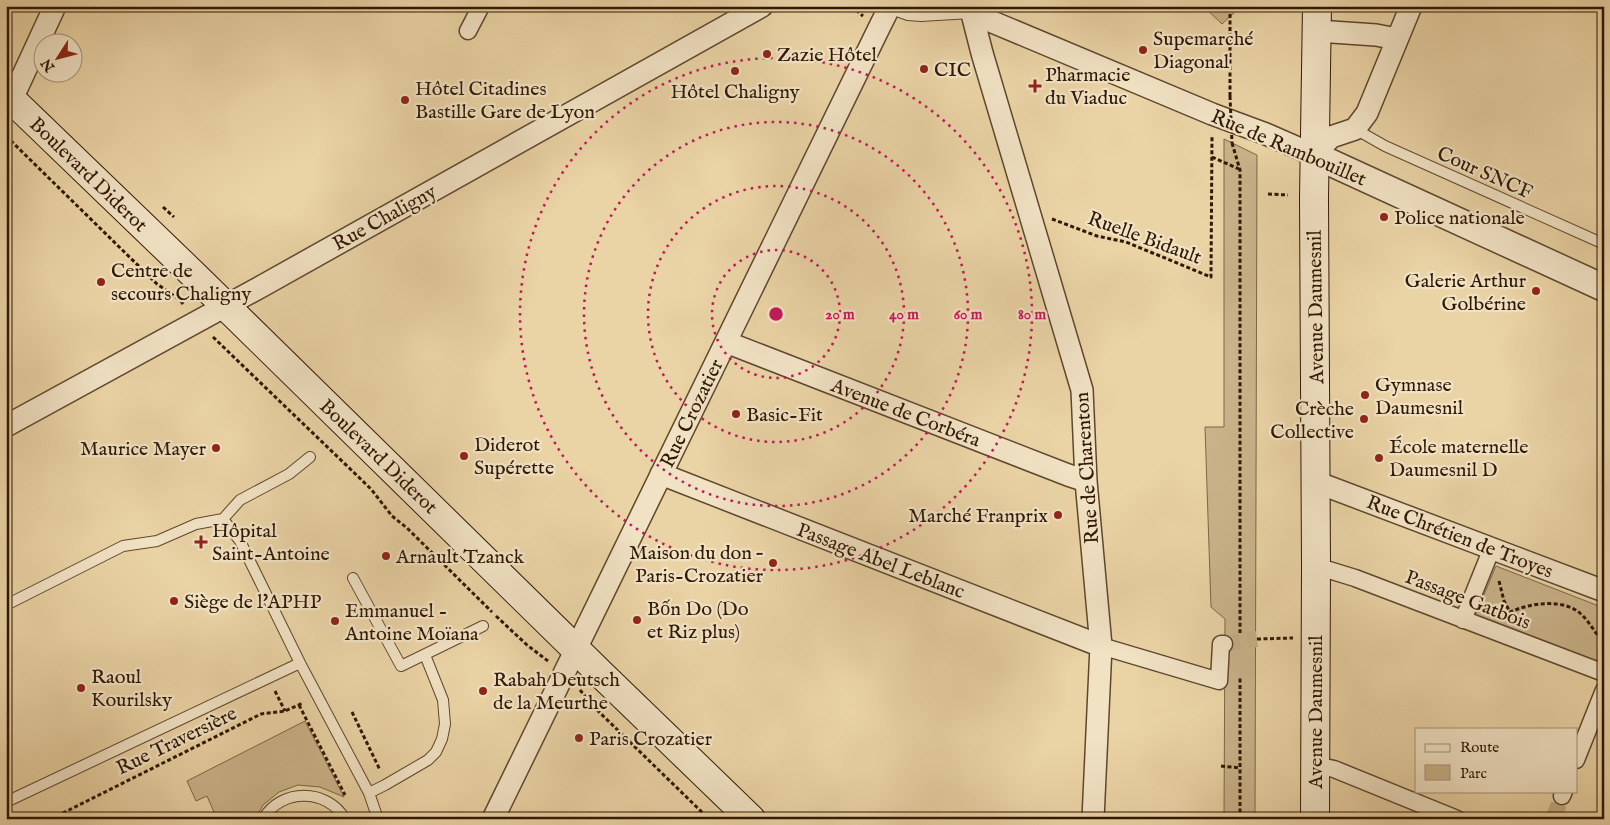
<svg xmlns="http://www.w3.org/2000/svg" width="1610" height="825" viewBox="0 0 1610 825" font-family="'IM FELL English',serif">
  <rect width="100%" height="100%" fill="#ead3a5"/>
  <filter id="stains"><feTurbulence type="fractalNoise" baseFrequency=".004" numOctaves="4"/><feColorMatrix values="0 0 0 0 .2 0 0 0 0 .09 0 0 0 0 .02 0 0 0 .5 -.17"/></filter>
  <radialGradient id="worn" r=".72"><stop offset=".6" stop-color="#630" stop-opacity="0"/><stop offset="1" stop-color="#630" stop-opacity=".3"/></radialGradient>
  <path fill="#cab38a" stroke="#7d6648" d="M1203 6H1245L1237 10 1222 24Z
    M1224 139 1257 155 1255 819H1224L1225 619 1211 607 1205 427H1224Z
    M1496 566 1604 608V667L1475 616Z
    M305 721 344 797 320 787 298 785 279 792 263 805 255 819H217L207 796 196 801 187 781Z"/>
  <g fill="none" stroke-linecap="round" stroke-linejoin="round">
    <path stroke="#c5ae85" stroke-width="16" stroke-dasharray="16 8" stroke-linecap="butt" d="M1224 644 1257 639
      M1553 819 1562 796"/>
    <defs>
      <path id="service" d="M889 8 908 15 921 16 971 13
        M1355 129 1385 146 1604 244
        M223 519 240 541 300 663 369 793 378 819
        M353 578 401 666 483 626
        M6 605 123 546 157 541 196 524 223 519 240 500 289 474 310 457
        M369 793 385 785 428 760 436 752 442 739 445 724 443 700 425 655
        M6 802 300 663
        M263 819C281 788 327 788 345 819"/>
      <path id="pedestrian" d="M468 31 481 6
        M1316 566 1355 578 1604 673
        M1463 620 1492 548
        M1101 646 1219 681 1221 644H1224
        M1576 760 1604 690
        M1315 765 1334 769 1457 819
        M1562 796 1564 791"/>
      <path id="minor" d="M970 6 982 53 1082 390 1086 481 1101 646 1093 819
        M971 13 1212 114 1266 134 1314 155 1331 137 1355 129 1367 113 1411 6
        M1317 31 1376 35 1397 39
        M12 99 55 6
        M726 342 1068 475 1086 481
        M6 426 264 285 762 6
        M661 474 1101 646
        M1316 482 1604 591
        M493 819 880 26 889 8 887 6"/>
      <path id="tertiary" d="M1314 155 1604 288"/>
      <path id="secondary" d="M6 94 196 277 601 674 751 819
        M1315 819 1316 566 1314 198 1317 6"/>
    </defs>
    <use href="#service" stroke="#5e472d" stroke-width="12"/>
    <use href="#pedestrian" stroke="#5e472d" stroke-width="19"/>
    <use href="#minor" stroke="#5e472d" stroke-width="24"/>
    <use href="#tertiary" stroke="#5e472d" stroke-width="29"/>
    <use href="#secondary" stroke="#301805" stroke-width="30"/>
    <path stroke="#301805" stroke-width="3" stroke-dasharray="4 2.5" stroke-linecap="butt" d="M851 6 863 16
      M1230 96V6
      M6 136 157 284 180 300 184 305
      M1232 143 1240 170V633
      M1212 157 1239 169
      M1268 194 1288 195
      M163 207 174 217
      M1052 219 1097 236 1126 242 1211 277 1212 135
      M213 337 371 489 392 516 407 528 492 612
      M1499 581 1504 601 1510 612C1530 603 1564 598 1581 614 1590 622 1595 634 1604 642
      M496 616 527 645 548 661
      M1257 639 1293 638
      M580 690 595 708 709 819
      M275 691 285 711
      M299 705 345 795
      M352 712 380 770
      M1221 766 1240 768
      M51 819 261 714 285 711 303 703
      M1240 819V677"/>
    <use href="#service" stroke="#f1e2c4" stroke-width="10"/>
    <use href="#pedestrian" stroke="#f1e2c4" stroke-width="16"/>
    <use href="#minor" stroke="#f1e2c4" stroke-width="21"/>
    <use href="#tertiary" stroke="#f1e2c4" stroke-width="26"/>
    <use href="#secondary" stroke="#f1e2c4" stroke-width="28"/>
    <path stroke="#301805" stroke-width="3" stroke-dasharray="4 2.5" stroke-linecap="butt" d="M1230 96 1232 143"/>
  </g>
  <g fill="none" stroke="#c2185b" stroke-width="2.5" stroke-dasharray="2.5 5">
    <circle cx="776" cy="314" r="64"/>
    <circle cx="776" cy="314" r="128"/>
    <circle cx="776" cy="314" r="192"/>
    <circle cx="776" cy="314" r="256"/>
  </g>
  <g fill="#8f2418" stroke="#f1e2c4" stroke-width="2">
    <circle cx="1143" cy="50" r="5"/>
    <circle cx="767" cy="54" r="5"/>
    <circle cx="924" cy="69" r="5"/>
    <circle cx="735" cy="71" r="5"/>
    <path d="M1032.5 78.5h5v5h5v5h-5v5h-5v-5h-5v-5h5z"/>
    <circle cx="405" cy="100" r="5"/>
    <circle cx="1384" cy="217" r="5"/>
    <circle cx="101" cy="282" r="5"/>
    <circle cx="1536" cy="291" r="5"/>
    <circle cx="1365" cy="395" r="5"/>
    <circle cx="736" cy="414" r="5"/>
    <circle cx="1364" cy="419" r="5"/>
    <circle cx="216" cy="448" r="5"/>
    <circle cx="464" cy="456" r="5"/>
    <circle cx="1379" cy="458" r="5"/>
    <circle cx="1058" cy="515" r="5"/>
    <path d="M198.5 534.5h5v5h5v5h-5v5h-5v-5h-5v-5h5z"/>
    <circle cx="386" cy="556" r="5"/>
    <circle cx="773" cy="563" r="5"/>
    <circle cx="174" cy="601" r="5"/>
    <circle cx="637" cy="620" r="5"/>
    <circle cx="335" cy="621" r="5"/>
    <circle cx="81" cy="688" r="5"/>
    <circle cx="483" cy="691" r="5"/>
    <circle cx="579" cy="738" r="5"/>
  </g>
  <g text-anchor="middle" stroke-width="4.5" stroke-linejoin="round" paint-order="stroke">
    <g font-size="20" fill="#301805" stroke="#f1e2c4" text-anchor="start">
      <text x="1153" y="45">Supemarché<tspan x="1153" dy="23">Diagonal</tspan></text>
      <text x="777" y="61">Zazie Hôtel</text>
      <text x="934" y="76">CIC</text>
      <text x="1045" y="81">Pharmacie<tspan x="1045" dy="23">du Viaduc</tspan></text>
      <text x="415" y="95">Hôtel Citadines<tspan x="415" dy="23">Bastille Gare de Lyon</tspan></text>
      <text x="735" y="98" text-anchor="middle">Hôtel Chaligny</text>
      <text x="1394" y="224">Police nationale</text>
      <text x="111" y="277">Centre de<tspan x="111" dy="23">secours Chaligny</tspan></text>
      <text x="1526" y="287" text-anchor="end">Galerie Arthur<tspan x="1526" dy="23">Golbérine</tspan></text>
      <text x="1375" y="391">Gymnase<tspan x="1375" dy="23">Daumesnil</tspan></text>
      <text x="1354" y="415" text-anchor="end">Crèche<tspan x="1354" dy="23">Collective</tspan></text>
      <text x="746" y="421">Basic-Fit</text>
      <text x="474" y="451">Diderot<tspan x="474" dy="23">Supérette</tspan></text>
      <text x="1389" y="453">École maternelle<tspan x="1389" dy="23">Daumesnil D</tspan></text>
      <text x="206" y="455" text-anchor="end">Maurice Mayer</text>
      <text x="1048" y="522" text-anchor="end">Marché Franprix</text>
      <text x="212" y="537">Hôpital<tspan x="212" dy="23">Saint-Antoine</tspan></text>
      <text x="763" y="559" text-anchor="end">Maison du don –<tspan x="763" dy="23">Paris-Crozatier</tspan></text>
      <text x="396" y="563">Arnault Tzanck</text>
      <text x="184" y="608">Siège de l'APHP</text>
      <text x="647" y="615">Bốn Do (Do<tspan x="647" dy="23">et Riz plus)</tspan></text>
      <text x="345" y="617">Emmanuel -<tspan x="345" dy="23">Antoine Moïana</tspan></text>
      <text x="91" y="683">Raoul<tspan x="91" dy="23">Kourilsky</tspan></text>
      <text x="493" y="686">Rabah Deutsch<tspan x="493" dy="23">de la Meurthe</tspan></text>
      <text x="589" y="745">Paris Crozatier</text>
    </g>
    <g font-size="20" fill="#301805" stroke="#f1e2c4">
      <text transform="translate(1289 147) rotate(23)" y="7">Rue de Rambouillet</text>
      <text transform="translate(1485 172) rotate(24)" y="7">Cour SNCF</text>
      <text transform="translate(89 174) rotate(44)" y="7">Boulevard Diderot</text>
      <text transform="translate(384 217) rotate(-29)" y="7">Rue Chaligny</text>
      <text transform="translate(1145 237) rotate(20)" y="7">Ruelle Bidault</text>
      <text transform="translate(1315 307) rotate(-91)" y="7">Avenue Daumesnil</text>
      <text transform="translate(906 412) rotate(21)" y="7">Avenue de Corbéra</text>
      <text transform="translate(691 413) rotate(-64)" y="7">Rue Crozatier</text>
      <text transform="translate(379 456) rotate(44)" y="7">Boulevard Diderot</text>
      <text transform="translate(1086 468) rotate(-94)" y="7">Rue de Charenton</text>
      <text transform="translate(1460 536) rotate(21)" y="7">Rue Chrétien de Troyes</text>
      <text transform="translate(881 560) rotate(21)" y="7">Passage Abel Leblanc</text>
      <text transform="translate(1468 599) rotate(21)" y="7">Passage Gatbois</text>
      <text transform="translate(1315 712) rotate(-90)" y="7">Avenue Daumesnil</text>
      <text transform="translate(176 740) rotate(-26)" y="7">Rue Traversière</text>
    </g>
  </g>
  <circle cx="776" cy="314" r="8" fill="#c2185b" stroke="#f1e2c4" stroke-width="2.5"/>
  <g font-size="15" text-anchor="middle" font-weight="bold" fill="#c2185b" stroke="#f1e2c4" stroke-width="4.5" stroke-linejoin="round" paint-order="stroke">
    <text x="840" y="319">20 m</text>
    <text x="904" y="319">40 m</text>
    <text x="968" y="319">60 m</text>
    <text x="1032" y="319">80 m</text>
  </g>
  <rect width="1610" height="825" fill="none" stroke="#ead3a5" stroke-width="25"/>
  <rect x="8" y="8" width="1595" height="810" fill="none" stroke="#301805" stroke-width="2.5"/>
  <rect x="12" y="12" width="1585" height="800" fill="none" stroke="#301805"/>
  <rect x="1415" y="728" width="162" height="65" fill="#f1e2c4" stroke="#a49178"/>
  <rect x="1425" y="744" width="25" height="8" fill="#f1e2c4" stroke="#a49178"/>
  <text x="1460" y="752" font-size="15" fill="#301805">Route</text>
  <rect x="1425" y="765" width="25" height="15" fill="#cab38a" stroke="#a49178"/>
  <text x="1460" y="778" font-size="15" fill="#301805">Parc</text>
  <g transform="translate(58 58) rotate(234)"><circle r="24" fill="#f1e2c4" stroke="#a49178"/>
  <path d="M0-4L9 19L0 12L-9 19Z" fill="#8f2418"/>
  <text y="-8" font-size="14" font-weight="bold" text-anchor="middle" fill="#301805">N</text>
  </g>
  <rect width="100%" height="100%" filter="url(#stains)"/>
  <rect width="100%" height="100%" fill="url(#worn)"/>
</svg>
